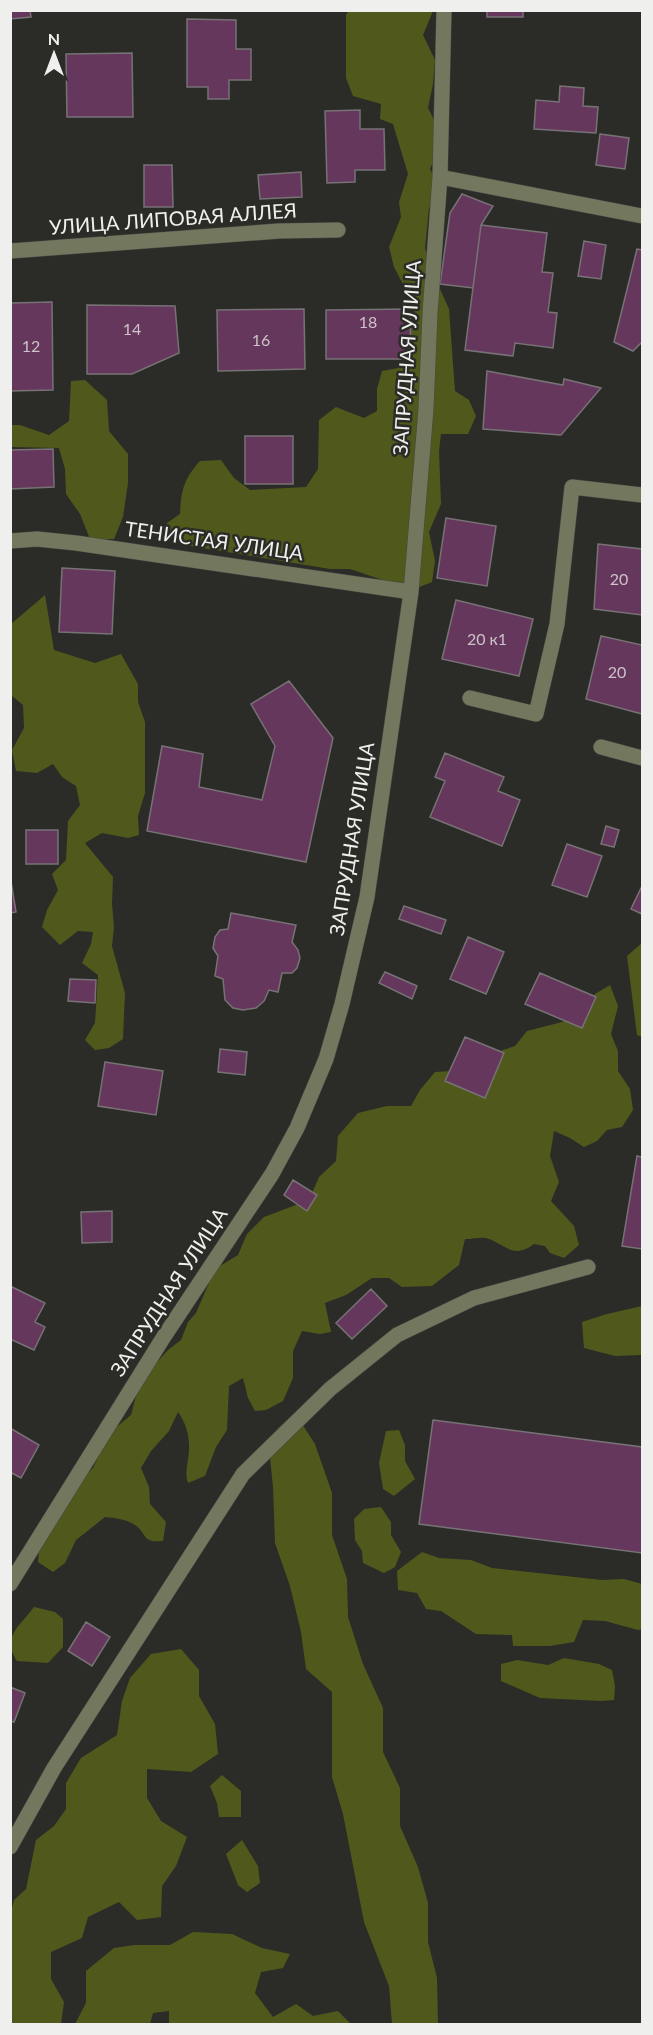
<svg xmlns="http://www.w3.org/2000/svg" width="653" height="2035" viewBox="0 0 653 2035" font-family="Lato,sans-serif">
  <rect width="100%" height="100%" fill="#2b2c27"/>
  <path fill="#50591b" d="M349 10 433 11 423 35 435 60 433 84 428 108C441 132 442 143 430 169L440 191 429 208 425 248 432 271 449 309 455 391 469 400 476 416 468 434H441L439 451 441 504 429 532 435 561 432 582 412 590 350 569H330L184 545 167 536V523L180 514C181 490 184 479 200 461L221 460 234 478 250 490 306 487 318 469 319 420 336 407 364 418 377 411V389L382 371 409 366 410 334 415 307 394 267 389 247 401 217 399 202 408 174 393 124 380 119 381 104 353 96 346 78V15Z
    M85 380 107 400 109 431 128 454V483L123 517 114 539H90L80 514 66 494 65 469 59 448 11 447 10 425H20L49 435 69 421 71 381Z
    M45 595 54 650 95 663 121 654 138 684V702L145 722V793L138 816 139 835 128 838 102 833 85 843 113 877 112 904 114 927 112 946 125 993 123 1039 109 1048 95 1050 85 1040 95 1023 98 975 82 963 91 944 93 932 78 931 60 945 42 927 47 910 58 890 52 874 66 860 68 821 80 805 76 786 62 777 53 764 37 773 16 771 12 750 24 728 23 705 11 695V624Z
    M642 943V1037L637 1035 627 956Z
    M610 985 618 1006 611 1034 618 1051V1071L630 1089 633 1110 622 1127 607 1130 597 1141 584 1147 570 1138 554 1131 550 1156 559 1182 551 1201 574 1226 579 1245 564 1258 550 1253 545 1246 534 1244C514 1259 507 1246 489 1239 483 1236 472 1239 465 1239L459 1265 432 1286 402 1287 389 1278H372L346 1295 325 1303 331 1332 320 1334 302 1331 293 1351V1378L283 1401 266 1410 255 1411 248 1398 243 1378 229 1386 227 1430 216 1447 205 1476 188 1483C185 1474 187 1467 188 1459 191 1442 188 1426 178 1412L169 1431 151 1451 141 1468 149 1487 150 1504 166 1522 163 1541C141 1543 148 1534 135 1525 126 1519 115 1518 105 1517L76 1540 65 1563 53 1572 38 1562 39 1551 50 1535 55 1520 77 1483 93 1468 108 1434 131 1415 136 1396 149 1371 168 1350 181 1340 188 1322 196 1313 215 1269 238 1255 247 1234 264 1217 309 1200 319 1177 336 1161 338 1136 358 1113 387 1106H411L420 1090 435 1072 486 1069 494 1053 515 1046 527 1031 562 1022 583 1009 595 994Z
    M642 1306V1355L615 1356 584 1348 582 1322 607 1314Z
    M295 1413 315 1444 332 1493V1535L347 1579 348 1617 363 1664 383 1708V1752L400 1788V1826L418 1867 428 1903V1942L437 1978 438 2024H392L389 1986 364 1922 343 1814 332 1777V1692L306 1669 301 1632 290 1586 275 1543 273 1487 269 1448 278 1428Z
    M399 1430 405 1445V1461L415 1479 394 1496 383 1489 379 1463 386 1431Z
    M381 1507 391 1522V1535L401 1552 395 1567 384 1573 363 1563 362 1551 355 1540 354 1519 364 1509Z
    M422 1552 439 1558 471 1560 492 1568 602 1580 624 1579 642 1584V1629L638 1630 605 1621 583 1620 574 1642 550 1646H513L512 1635 476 1634 441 1611 426 1609 417 1593 398 1590 397 1571Z
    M34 1607 55 1612 63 1619V1647L48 1663 17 1661C1 1637 20 1626 34 1607Z
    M181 1649 199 1670V1696L215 1724 218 1754 191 1772 147 1769V1798L161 1821 187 1837 176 1866 162 1886 161 1917 137 1920 119 1902 88 1917 82 1938 51 1952V1979L64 2002 61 2024H11V1912L14 1900 26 1889 36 1840 54 1826 66 1809V1783L81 1758 117 1735 122 1701 130 1678 151 1654Z
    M564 1658 599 1664 612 1670 615 1686 614 1700 601 1701 540 1698 501 1681V1664L517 1660 548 1665Z
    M222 1775 241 1791V1817H219L217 1803 210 1786Z
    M242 1840 258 1866 260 1883 247 1892 238 1885 226 1854Z
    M193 1932 232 1934 262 1948 290 1954 283 1968 261 1972 255 1993 273 2017 296 2004 313 2016 338 2011 351 2024H169V2011L153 2013 150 2024H75L86 2003V1971L114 1948 134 1945H170Z"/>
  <path fill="#66375c" stroke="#777275" stroke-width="1.5" d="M10 10H30L31 17 10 19Z
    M487 10H523V17H487Z
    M187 19 236 20V49H251V80H229V99H208V87H187Z
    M132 53 133 117H67L66 54Z
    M560 86 584 88 583 106 598 107 596 133 534 129 536 100 559 102Z
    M360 110V129H384L385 170H355V182L327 183 325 111Z
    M600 134 629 138 625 169 596 165Z
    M144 165H172L173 207H144Z
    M301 172 302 197 260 199 258 175Z
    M462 194 493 206 481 225 473 288 440 284 450 213Z
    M481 225 547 233 542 272 553 273 548 312 557 313 553 348 515 343 513 356 465 350Z
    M584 241 606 245 601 279 578 276Z
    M637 249 642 250V342L633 351 614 342Z
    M52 302 53 390 10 391V303Z
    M87 305 175 306 179 353 132 374H87Z
    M304 309 305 369 218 371 217 310Z
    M410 309 411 359H326V310Z
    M487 371 563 385 564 379 601 388 561 435 483 429Z
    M245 436H293V484H245Z
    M53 449 54 487 10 489V450Z
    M446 518 496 526 487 586 437 578Z
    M598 544 642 549V615L594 609Z
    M62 568 115 571 112 634 59 632Z
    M456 600 533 619 519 676 442 659Z
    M601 636 642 645V714L586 699Z
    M289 681 333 738 306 862 147 831 162 746 203 754 199 787 262 800 275 746 251 704Z
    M445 753 504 777 498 791 520 800 502 846 430 817 445 781 435 777Z
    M606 826 619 830 614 847 601 844Z
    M26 830H58V864H26Z
    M567 844 602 856 587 897 552 885Z
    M10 875 16 912 10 913Z
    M642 886V914L631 909Z
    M404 906 446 920 441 934 399 919Z
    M231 913 296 925 292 942 298 950 300 958 297 968 292 973H282L278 992 269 990 264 1001 256 1008 243 1010 233 1008 225 1000 223 979 215 976 218 956 213 948 215 937 220 930 228 929Z
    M468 937 504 952 486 994 450 979Z
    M385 972 417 986 412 999 379 983Z
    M540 973 596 997 582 1028 525 1004Z
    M70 979 96 980 95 1003 68 1001Z
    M465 1037 504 1053 485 1098 445 1081Z
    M220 1049 247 1052 245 1075 218 1072Z
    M105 1062 163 1071 156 1115 98 1106Z
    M637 1156 642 1157V1249L622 1246Z
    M293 1180 317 1195 307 1211 284 1195Z
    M112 1211V1242L82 1243 81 1212Z
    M10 1286 45 1303 35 1322 45 1327 34 1350 10 1339Z
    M371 1289 387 1306 352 1339 336 1323Z
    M433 1420 642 1447V1553L419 1524Z
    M10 1428 39 1445 21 1478 10 1472Z
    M86 1622 110 1637 92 1666 68 1651Z
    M10 1687 25 1693 14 1722 10 1721Z"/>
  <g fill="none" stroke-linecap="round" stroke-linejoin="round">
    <defs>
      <path id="minor" d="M440 177 642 216
        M10 251 279 231 338 230
        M10 541 37 539 76 543 411 592
        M470 698 536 714 557 624 572 487 642 495
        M601 747 642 758
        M10 1584 163 1338 272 1174 297 1128 326 1059 342 1004 367 897 411 592 426 409 430 313 440 177 444 10
        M10 1847 54 1768 243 1474 330 1389 397 1335 474 1298 588 1267"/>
    </defs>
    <use href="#minor" stroke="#464743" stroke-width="16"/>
    <use href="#minor" stroke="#72775e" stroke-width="15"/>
  </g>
  <g text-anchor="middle" stroke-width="5" stroke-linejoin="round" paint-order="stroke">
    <g font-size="16" fill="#cdc2c9">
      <text x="368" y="328">18</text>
      <text x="132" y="335">14</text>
      <text x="261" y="346">16</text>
      <text x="31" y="352">12</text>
      <text x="619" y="585">20</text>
      <text x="487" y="645">20 к1</text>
      <text x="617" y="678">20</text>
    </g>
    <g font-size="20" fill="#eff0ed" stroke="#2b2c27">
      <text transform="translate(173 219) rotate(-4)" y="7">УЛИЦА ЛИПОВАЯ АЛЛЕЯ</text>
      <text transform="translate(407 358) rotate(-86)" y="7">ЗАПРУДНАЯ УЛИЦА</text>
      <text transform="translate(214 541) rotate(8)" y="7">ТЕНИСТАЯ УЛИЦА</text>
      <text transform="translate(352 839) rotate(-81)" y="7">ЗАПРУДНАЯ УЛИЦА</text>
      <text transform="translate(169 1292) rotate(-57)" y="7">ЗАПРУДНАЯ УЛИЦА</text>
    </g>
  </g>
  <rect width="653" height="2035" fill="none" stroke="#eff0ed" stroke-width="24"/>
  <g transform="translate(54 54)" stroke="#2b2c27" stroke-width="4.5" paint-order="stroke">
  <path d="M0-4.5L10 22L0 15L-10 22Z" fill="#eff0ed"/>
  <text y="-9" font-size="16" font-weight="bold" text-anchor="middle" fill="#eff0ed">N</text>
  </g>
</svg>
